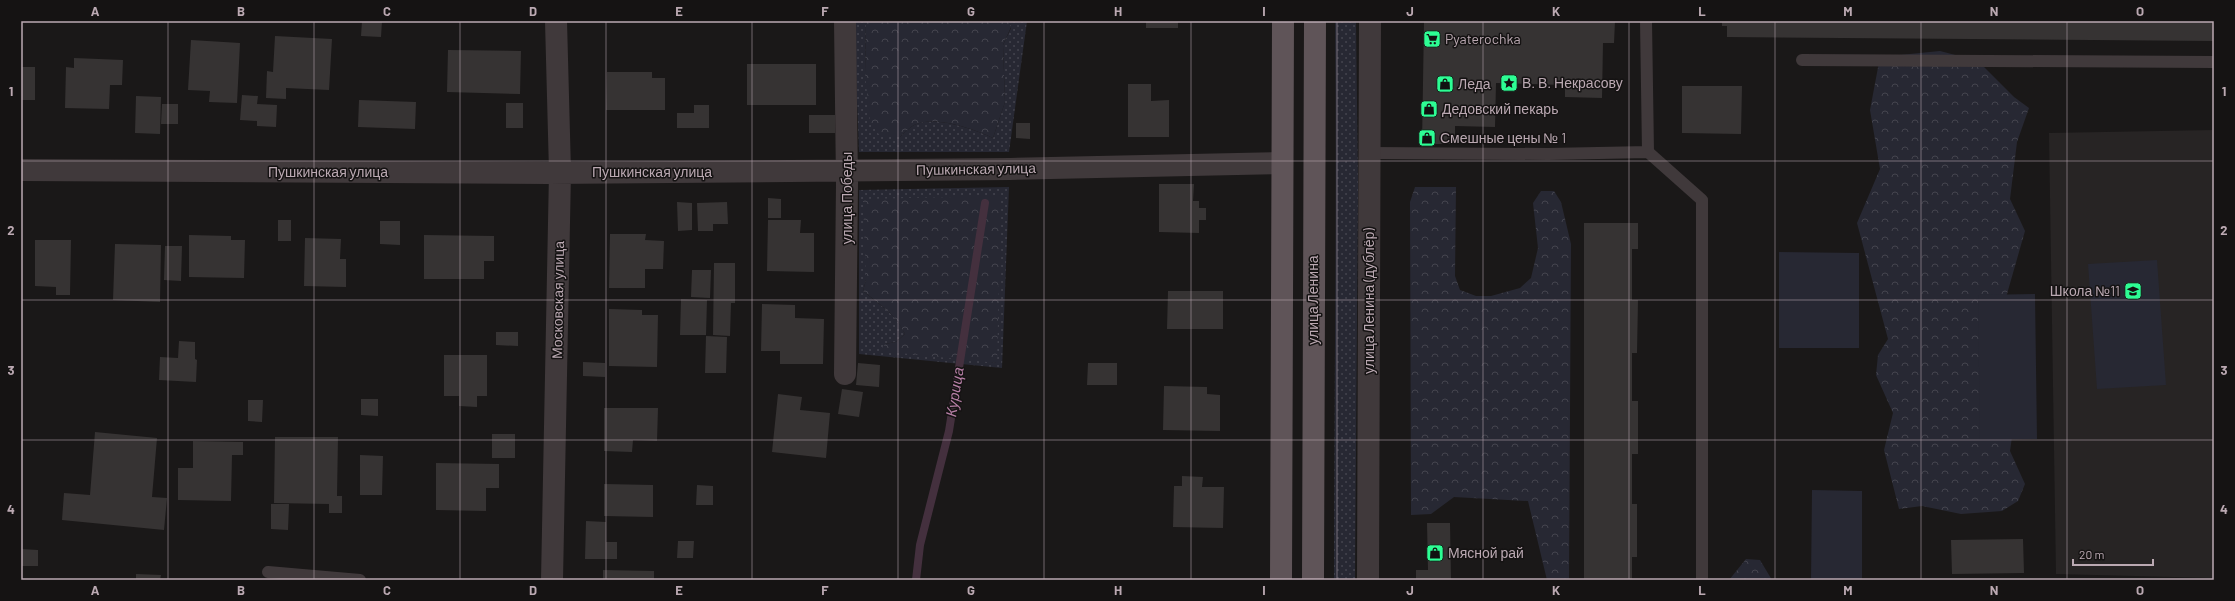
<svg xmlns="http://www.w3.org/2000/svg" width="2235" height="601" viewBox="0 0 2235 601" font-family="Barlow,sans-serif">
  <defs>
    <pattern id="grass-dots" width="8" height="8" patternUnits="userSpaceOnUse"><rect width="8" height="8" fill="#272833"/><path d="M2 2h.1M6 6h.1" fill="none" stroke="#44444e" stroke-width="1.8" stroke-linecap="round"/></pattern>
    <pattern id="forest-crowns" width="20" height="18" patternUnits="userSpaceOnUse"><rect width="20" height="18" fill="#272833"/><path d="M2 6a3 3 0 1 1 6 0M12 15a3 3 0 1 1 6 0" fill="none" stroke="#44444e"/></pattern>
  </defs>
  <rect width="100%" height="100%" fill="#1a1818"/>
  <path fill="#272424" d="M2214 130V578L2056 574 2049 133Z"/>
  <path fill="url(#grass-dots)" fill-rule="evenodd" d="M854 21H866L865 74 900 137C904 133 909 128 914 125 934 115 974 129 993 138L1005 102 1003 45 1011 28 1008 21H1027L1009 152H859Z
    M1335 21H1356L1358 186 1355 580H1334C1334 394 1337 207 1335 21Z
    M1009 187 1002 368 859 354V190ZM866 280 997 363 885 344 896 342 905 334C895 313 881 306 863 291Z"/>
  <path fill="url(#forest-crowns)" d="M866 21H1008L1011 27 1003 45 1005 102 993 138C974 129 935 115 914 125 909 128 904 133 900 137L880 136 870 121 865 74Z
    M1940 51 1978 61 2014 97 2029 108 2017 142 2010 199 2025 231 2005 301 2023 359 2010 451 2025 484 2018 501 2002 511 1961 514 1922 506 1899 509 1884 450 1893 413 1876 375 1878 355 1888 339 1857 223 1880 169 1870 110 1880 57Z
    M1415 187H1456L1455 276 1460 290 1476 296H1491L1520 288 1531 278 1538 248 1533 203 1541 191H1554L1561 202 1571 244 1569 580H1547L1528 501 1454 497 1431 514 1411 515 1410 202Z
    M1001 196 997 363 880 351 885 344 896 342 905 334C895 313 880 305 863 291L866 280 863 199Z
    M1746 559 1760 560 1772 580H1729Z"/>
  <path fill="#272833" d="M1779 252 1859 253V348H1779Z
    M2157 260 2166 385 2097 389 2088 264Z
    M2035 294 2037 439 1980 440 1978 295Z
    M1812 490 1862 491V580H1811Z"/>
  <g fill="none" stroke-linecap="round" stroke-linejoin="round">
    <path stroke="#44303e" stroke-width="8" d="M916 580 920 545 949 431 985 203"/>
  </g>
  <path fill="#363333" d="M362 21H382L381 37 361 36Z
    M1146 21H1178V28H1146Z
    M1424 21H1615L1614 43H1603L1602 98 1565 97V85L1496 83 1495 127 1455 126V144H1422Z
    M1722 21H2214V41L1727 37V26H1722Z
    M275 36 332 39 329 90 286 88V99L266 98 267 71 273 72Z
    M191 40 240 43 237 103 209 102 210 91 188 90Z
    M448 50 521 51 520 94 447 92Z
    M74 58 123 60 122 85H110L109 109 65 108 66 67 74 68Z
    M747 64H816V105H747Z
    M21 67H35V100H21Z
    M607 72H652V78H665V110H606Z
    M1128 84H1151V101L1169 100V137H1128Z
    M1682 86H1742L1741 134 1682 133Z
    M242 95 258 96 257 104 277 105 276 127 257 126V121L240 120Z
    M136 96 161 97 160 134 135 133Z
    M359 100 416 102 415 129 358 127Z
    M506 103H523V128H506Z
    M162 104H178V124H161Z
    M694 105H709V128H677V113H694Z
    M809 115H835V133H809Z
    M1016 123H1030V139L1016 138Z
    M1159 184H1194L1193 201H1199V208H1206V220H1199V233L1159 232Z
    M768 198 781 199V218H768Z
    M677 202 692 203V230L678 231Z
    M727 202 728 224H713V231H698L697 203Z
    M278 220H291V241H278Z
    M768 220H801L800 233H814V272L767 271Z
    M380 221H400V245L380 244Z
    M1584 223H1638V249H1632V300H1638L1637 353H1632V401H1638V454H1632V504H1637V557H1632V580H1584Z
    M610 234H646L645 240 664 241 663 269H645V288H609Z
    M189 235 231 236V240H245L244 278 189 277Z
    M424 235 494 236V261H484V279H424Z
    M305 238 341 239 340 259H346V287L304 286Z
    M35 240H71L70 295H56V287L35 286Z
    M115 244 161 245 160 302 113 300Z
    M165 246H182L181 281 164 280Z
    M714 263H735V303H731L730 336 713 335Z
    M692 270H711L710 298 691 297Z
    M1168 291H1223V329H1167Z
    M681 299 707 300 706 335H680Z
    M762 304 795 305V318L824 319 823 364H780V351H761Z
    M609 309 642 310V315H658L657 367 609 366Z
    M496 332H518V346L496 345Z
    M706 336 727 337 726 373H705Z
    M179 341 195 342V359L197 360 196 382 159 380 160 357 178 358Z
    M444 355H487V396H477V407L459 406V396H444Z
    M583 362 605 363V377L583 376Z
    M858 363 880 365 879 387 856 385Z
    M1088 363H1117V385H1087Z
    M1164 386 1207 387V394L1220 395V431L1163 430Z
    M842 389 863 392 859 417 838 414Z
    M778 394 802 397 800 410 830 413 826 458 772 452Z
    M361 399H378V416L361 415Z
    M248 400H263L262 422 248 421Z
    M604 408H658L657 441 633 440 632 452 604 451Z
    M95 432 157 438 152 497 167 498 164 530 62 520 64 493 90 495Z
    M492 434H515V458H492Z
    M275 437H338L337 496H342V513H329V504L274 503Z
    M193 441 243 442V455H232L231 501 178 500V468H193Z
    M360 455 383 456 382 495H360Z
    M436 463 499 464V488H486V511L436 510Z
    M1182 476 1203 477 1202 487H1224L1223 528 1173 527 1174 486H1182Z
    M604 484 653 485V517L604 516Z
    M697 485 713 486V505H696Z
    M271 504H289L288 530 271 529Z
    M586 521 606 522V542H617V559H585Z
    M1427 523H1450L1451 580H1416V570H1428Z
    M2023 539 2024 573 1952 574 1951 540Z
    M678 541H694L693 558H677Z
    M21 549 38 550V566H21Z
    M603 570 654 571V580H603Z
    M136 574 161 575 160 580H136Z"/>
  <g fill="none" stroke-linecap="round" stroke-linejoin="round">
    <path stroke="#40393b" stroke-width="12" d="M1646 21 1648 152
      M1802 60 2214 62
      M1370 153 1548 154 1648 152 1702 200V580
      M268 572 360 580"/>
    <path stroke="#40393b" stroke-width="22" d="M845 21 847 183 845 374
      M21 170 549 173 1010 169 1282 163
      M552 580 560 172 556 21
      M1368 580 1370 21"/>
    <path stroke="#5f5458" stroke-width="22" d="M1281 580 1283 21
      M1313 580 1315 21"/>
  </g>
  <path fill="none" stroke="#bba9b2" stroke-width="1" stroke-opacity="0.55" d="M168 21V580M314 21V580M460 21V580M606 21V580M752 21V580M898 21V580M1044 21V580M1191 21V580M1337 21V580M1483 21V580M1629 21V580M1775 21V580M1921 21V580M2067 21V580M21 161H2214M21 300H2214M21 440H2214"/>
  <defs>
    <symbol id="supermarket-square" viewBox="-11 -11 22 22"><rect x="-9" y="-9" width="18" height="18" rx="4" fill="#2dfd94" stroke="#151313"/><path d="M-6-5.5h2.5l.6 2H6L4.5 2H-2.5L-4.4-4H-6ZM-1.5 3.2a1.3 1.3 0 1 0 .1 0ZM3 3.2a1.3 1.3 0 1 0 .1 0Z" fill="#111"/></symbol>
    <symbol id="sight-square" viewBox="-11 -11 22 22"><rect x="-9" y="-9" width="18" height="18" rx="4" fill="#2dfd94" stroke="#151313"/><path d="M0-6L1.8-2.2L6-1.7L2.9 1.2L3.7 5.4L0 3.3L-3.7 5.4L-2.9 1.2L-6-1.7L-1.8-2.2Z" fill="#111"/></symbol>
    <symbol id="shop-square" viewBox="-11 -11 22 22"><rect x="-9" y="-9" width="18" height="18" rx="4" fill="#2dfd94" stroke="#151313"/><path d="M-5-2.5h2.3a2.7 3.5 0 0 1 5.4 0H5L5.5 6h-11ZM-1.5-2.5h3a1.5 2.3 0 0 0-3 0Z" fill="#111"/></symbol>
    <symbol id="school-square" viewBox="-11 -11 22 22"><rect x="-9" y="-9" width="18" height="18" rx="4" fill="#2dfd94" stroke="#151313"/><path d="M0-5L7-2L0 1L-7-2ZM-4 1L0 2.5L4 1V4Q0 6-4 4Z" fill="#111"/></symbol>
  </defs>
  <g fill-rule="evenodd">
    <use href="#supermarket-square" x="1422" y="29" width="20" height="20"/>
    <use href="#sight-square" x="1499" y="73" width="20" height="20"/>
    <use href="#shop-square" x="1435" y="74" width="20" height="20"/>
    <use href="#shop-square" x="1419" y="99" width="20" height="20"/>
    <use href="#shop-square" x="1417" y="128" width="20" height="20"/>
    <use href="#school-square" x="2123" y="281" width="20" height="20"/>
    <use href="#shop-square" x="1425" y="543" width="20" height="20"/>
  </g>
  <g text-anchor="middle" stroke-width="3" stroke-linejoin="round" paint-order="stroke">
    <g font-size="14" fill="#bba9b2" stroke="#151313" text-anchor="start">
      <text x="1445" y="44">Pyaterochka</text>
      <text x="1522" y="88">В. В. Некрасову</text>
      <text x="1458" y="89">Леда</text>
      <text x="1442" y="114">Дедовский пекарь</text>
      <text x="1440" y="143">Смешные цены № 1</text>
      <text x="2120" y="296" text-anchor="end">Школа №11</text>
      <text x="1448" y="558">Мясной рай</text>
    </g>
    <g font-size="14" fill="#bba9b2" stroke="#151313">
      <text transform="translate(976 169) rotate(-1)" y="5">Пушкинская улица</text>
      <text x="328" y="177">Пушкинская улица</text>
      <text x="652" y="177">Пушкинская улица</text>
      <text transform="translate(847 198) rotate(-90)" y="5">улица Победы</text>
      <text transform="translate(558 300) rotate(-89)" y="5">Московская улица</text>
      <text transform="translate(1313 300) rotate(-90)" y="5">улица Ленина</text>
      <text transform="translate(1369 301) rotate(-90)" y="5">улица Ленина (дублёр)</text>
    </g>
    <g font-size="15" font-style="italic" fill="#b77fa6" stroke="#151313">
      <text transform="translate(955 392) rotate(-81)" y="5">Курица</text>
    </g>
  </g>
  <rect width="2235" height="601" fill="none" stroke="#151313" stroke-width="44"/>
  <path d="M2073 559v6h80v-6" fill="none" stroke="#bba9b2" stroke-width="2"/>
  <text x="2079" y="559" font-size="12" fill="#bba9b2" stroke="#151313" stroke-width="3" paint-order="stroke">20 m</text>
  <rect x="22" y="22" width="2191" height="557" fill="none" stroke="#bba9b2" stroke-width="1.5"/>
  <g font-size="13" text-anchor="middle" font-weight="bold" fill="#bba9b2">
    <text x="95" y="16">A</text>
    <text x="241" y="16">B</text>
    <text x="387" y="16">C</text>
    <text x="533" y="16">D</text>
    <text x="679" y="16">E</text>
    <text x="825" y="16">F</text>
    <text x="971" y="16">G</text>
    <text x="1118" y="16">H</text>
    <text x="1264" y="16">I</text>
    <text x="1410" y="16">J</text>
    <text x="1556" y="16">K</text>
    <text x="1702" y="16">L</text>
    <text x="1848" y="16">M</text>
    <text x="1994" y="16">N</text>
    <text x="2140" y="16">O</text>
    <text x="11" y="96">1</text>
    <text x="2224" y="96">1</text>
    <text x="11" y="235">2</text>
    <text x="2224" y="235">2</text>
    <text x="11" y="375">3</text>
    <text x="2224" y="375">3</text>
    <text x="11" y="514">4</text>
    <text x="2224" y="514">4</text>
    <text x="95" y="595">A</text>
    <text x="241" y="595">B</text>
    <text x="387" y="595">C</text>
    <text x="533" y="595">D</text>
    <text x="679" y="595">E</text>
    <text x="825" y="595">F</text>
    <text x="971" y="595">G</text>
    <text x="1118" y="595">H</text>
    <text x="1264" y="595">I</text>
    <text x="1410" y="595">J</text>
    <text x="1556" y="595">K</text>
    <text x="1702" y="595">L</text>
    <text x="1848" y="595">M</text>
    <text x="1994" y="595">N</text>
    <text x="2140" y="595">O</text>
  </g>
</svg>
